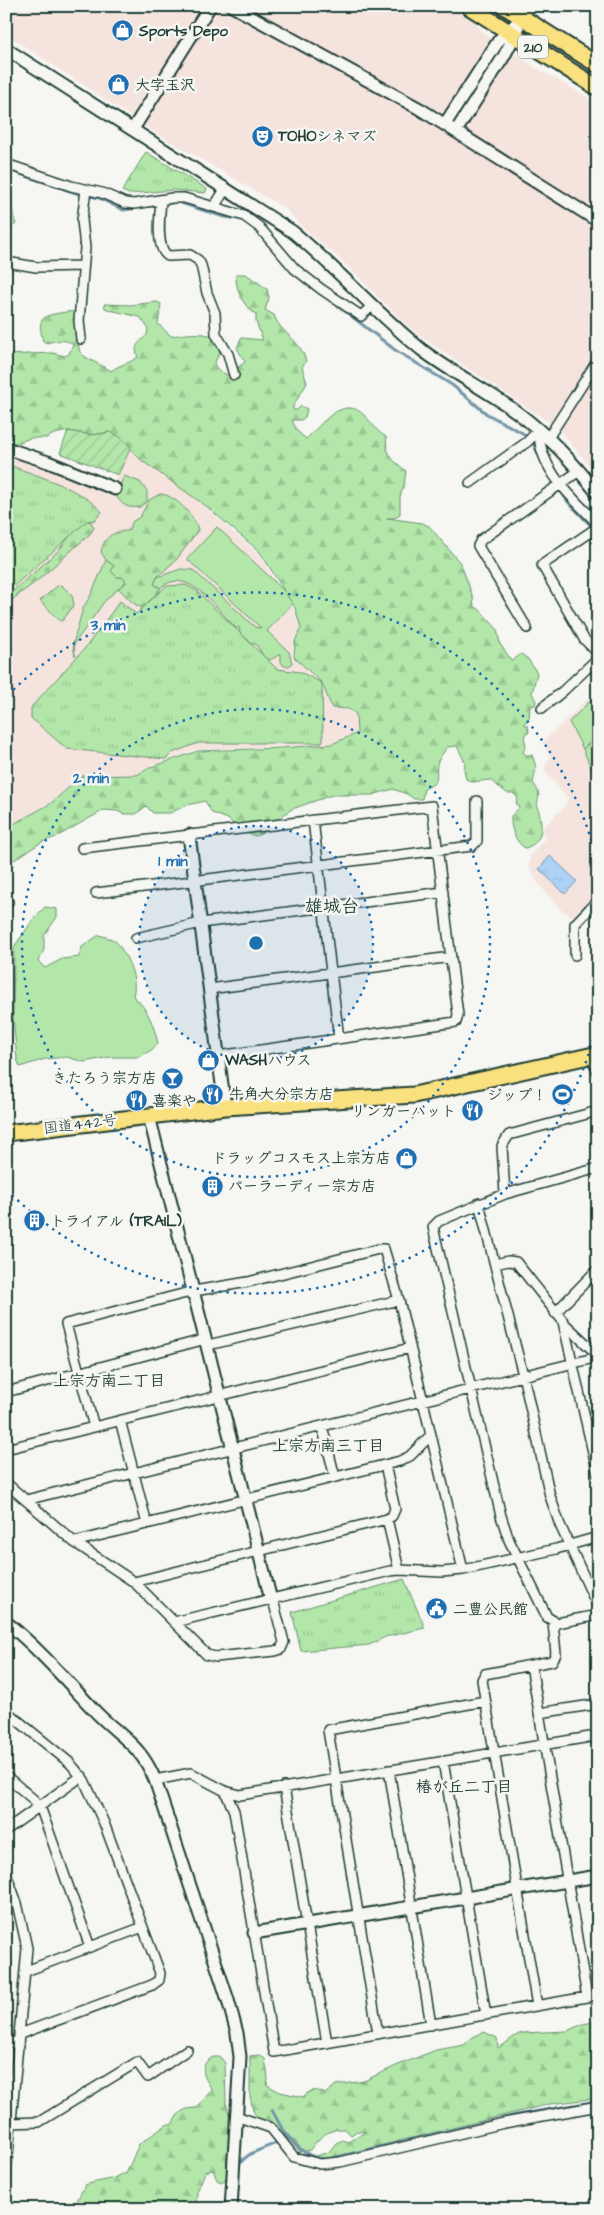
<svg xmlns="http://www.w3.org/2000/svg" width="604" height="2215" viewBox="0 0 604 2215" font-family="'Architects Daughter','Klee One',sans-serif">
  <defs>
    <pattern id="forest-firs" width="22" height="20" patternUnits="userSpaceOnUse" patternTransform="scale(1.25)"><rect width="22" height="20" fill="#b2e7a9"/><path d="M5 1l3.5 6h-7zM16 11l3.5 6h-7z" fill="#99c792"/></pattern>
    <pattern id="park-tufts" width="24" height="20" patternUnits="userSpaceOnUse" patternTransform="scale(1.25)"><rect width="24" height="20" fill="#b2e7a9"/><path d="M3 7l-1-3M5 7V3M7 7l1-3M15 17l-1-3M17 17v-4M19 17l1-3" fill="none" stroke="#99c792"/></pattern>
    <pattern id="garden-furrows" width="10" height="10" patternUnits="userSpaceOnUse" patternTransform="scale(1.25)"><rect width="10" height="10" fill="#b2e7a9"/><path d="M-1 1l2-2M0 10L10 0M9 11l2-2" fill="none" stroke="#99c792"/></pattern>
    <pattern id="water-ripples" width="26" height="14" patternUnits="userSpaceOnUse" patternTransform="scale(1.25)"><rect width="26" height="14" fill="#add2f6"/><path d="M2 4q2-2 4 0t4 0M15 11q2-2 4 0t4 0" fill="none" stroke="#94b5d4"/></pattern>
  </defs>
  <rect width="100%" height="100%" fill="#f6f6f2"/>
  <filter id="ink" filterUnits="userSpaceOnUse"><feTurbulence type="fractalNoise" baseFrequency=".02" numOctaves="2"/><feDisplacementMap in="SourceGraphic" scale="10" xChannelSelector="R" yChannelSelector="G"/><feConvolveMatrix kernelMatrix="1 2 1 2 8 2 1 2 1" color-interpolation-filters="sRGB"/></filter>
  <g filter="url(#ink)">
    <path fill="#f5e3de" d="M6 6H452L472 19 485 34 536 68 598 103V476L565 436 552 424 433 345 407 325 340 259 301 226 286 209 153 131 6 34Z
      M131 447 161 469 258 553 294 610 300 629 293 641V657L321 682 332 709 348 710 356 715V733L331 744 194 750 150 766 136 775 82 776 49 804 6 828V455L21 458 110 492Z
      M598 689V892L573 916 561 910 538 883 529 867 530 856 546 837 542 829 564 807 568 798 544 770 550 757 543 743 544 741Z"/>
    <path fill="#b2e7a9" stroke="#68926e" d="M6 185C15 199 10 211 16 224L9 229 6 228Z
      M217 527 295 601 267 631 289 652 292 663 289 666H284L281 662V654L270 660 264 657 256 644H252L239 632 240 628H236C218 611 188 564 160 588L154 584 157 577 181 569 193 570 255 627 261 628 187 559Z
      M106 560 114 566 117 577H122L126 581 104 602 74 644 75 656 73 644 83 608 91 595Z
      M598 693V734L583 749 569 722Z
      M45 907 57 909V917L44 936V950L38 961 45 968 62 959 79 957 82 947 99 935C105 937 113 938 117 943 128 957 138 979 133 996 148 1009 154 1025 158 1044L150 1051 138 1057H110L84 1062 67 1057 45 1059 20 1067 17 1059 13 1017 14 947 35 917Z"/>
    <path fill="url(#forest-firs)" stroke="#68926e" d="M236 274H246L267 289 269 298 265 310 274 315C280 334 300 338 306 361L302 367 307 383 293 406V410H297L301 406 307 409 305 417 301 420H292L297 431 306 439C321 425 343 394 364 415 372 423 376 431 386 437L387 450 393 460 406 471 404 485 400 497V514L395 518H387L422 523 429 526 461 564 473 598 474 606 480 610 497 629 500 644 512 661 521 654 528 659 537 673 532 693 536 701 535 705 530 706 529 718 524 724 528 726 529 732 524 737 526 746 523 752 526 755H532L536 767 533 783C544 797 535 799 538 809 543 824 544 843 525 848 515 842 510 827 511 816L519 808 516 802 518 798 513 793H507L490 780 472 782 466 779 464 769 465 762 457 746 447 747C444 752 438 759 437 764 435 779 442 781 424 789L422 799H414L407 794 393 789 372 795H332L292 809 283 815 276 827 256 836 241 832 228 819 212 813 205 801 187 805 170 813H153L146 806 136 814H124L117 811 104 810 56 837 42 842 6 865V828L50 804 82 776 137 775 151 767 198 751 281 748 332 744 357 733 356 714 349 709 332 708 322 683 294 657 295 641 301 628 295 608 260 552 206 506 141 460 120 437 110 432 93 435 68 431 54 434 46 438H30L18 443H6V355L52 353 65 356 69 354 73 344C67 339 54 340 47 343L43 341C38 321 39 316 60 313 66 312 70 311 76 312 77 320 78 349 80 352 86 360 103 365 111 371 120 364 129 364 138 357 133 345 139 343 147 335L148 328 140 317 110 310 105 308 104 304 131 305 157 302 161 304 158 324 171 336C186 334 201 331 215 337L220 352 214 364 218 370 234 379 236 369 245 362 237 348 241 338 263 340 256 322V314C243 307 235 288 236 274Z
      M124 476 140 482 147 491V501L140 507C128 509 121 505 116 495Z
      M160 494C174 494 196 517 198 530L177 559 157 577 154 584 160 588 159 592 142 608 133 603 118 588 125 584 126 581 122 577H117L111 571 114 566 106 560 101 552C104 537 113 531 128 531L133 521 140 517 149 500Z
      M86 520 91 522 94 528 89 535 38 580 13 599 6 610V597L57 552 78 526Z
      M598 2021V2098L550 2104 322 2160 316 2159V2156L329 2152 336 2143 343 2140 348 2142 365 2132 357 2131 351 2135 345 2129C329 2128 318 2138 310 2150L300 2152 276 2126 257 2118 253 2110 250 2096V2056L259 2055 265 2059 268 2077 267 2085 280 2092 303 2097C311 2089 316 2089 325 2094L336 2085 364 2081 396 2066 436 2050 464 2045 473 2037 484 2032 497 2038 498 2048C507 2044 512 2036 522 2033L567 2031 583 2024Z
      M213 2057H220L225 2063 226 2103 231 2121 230 2149 226 2160 229 2178 221 2182 217 2180 213 2170 205 2172 197 2192 196 2209H64L76 2203 85 2185C94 2182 102 2181 110 2179 117 2178 119 2173 126 2174L139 2144 168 2124 172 2125C178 2112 183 2108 197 2108L212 2089C204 2078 197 2065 213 2057Z"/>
    <path fill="url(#park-tufts)" stroke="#68926e" d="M146 152 207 189 205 193 173 190 129 194 122 191Z
      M6 464C35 475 81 488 102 512L95 520 87 521 6 593Z
      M61 585 72 595 74 605 63 620 60 621 40 601 57 586Z
      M186 585 197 591 277 669 300 672 322 683 323 741 321 743H198L172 753 166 759 67 749 31 718V708L33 705 86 647 120 601 136 614 166 586Z
      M598 734V785L583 749Z
      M404 1579 425 1628 385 1637 369 1645 301 1651 292 1612Z"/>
    <path fill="url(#garden-furrows)" stroke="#68926e" d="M68 431 93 435 110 432 119 436 131 447 118 475 60 453Z"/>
    <path fill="url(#water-ripples)" stroke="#7496a8" d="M550 856 577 881 565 894 539 869Z"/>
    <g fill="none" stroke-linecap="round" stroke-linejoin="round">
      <path stroke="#7496a8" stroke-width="3" d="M6 169 79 194 99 198 123 210 178 202 224 217 240 219
        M303 281 314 289
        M332 301 395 350 452 385 487 414 526 435 533 443 541 460
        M549 474 568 502 598 533
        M272 2110 286 2136
        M287 2135C298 2149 310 2159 328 2159L516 2115 598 2101
        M237 2168C246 2150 266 2150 279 2141
        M224 2209 227 2200"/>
      <defs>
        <path id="minor" d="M522 18 530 6
          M6 164 71 186 102 193 125 203 134 204 172 198H184L244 216 259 227 295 269 321 289 361 316 372 306
          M161 200C160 214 155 248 168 256L190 255 198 260 201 265 207 293 215 313 216 334 228 354 234 375
          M214 207 226 188
          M6 262 36 267 83 266
          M81 339 79 321 85 248 82 220 86 190
          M539 430C538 469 573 498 598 524
          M548 438 598 360
          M470 483 527 442 539 430
          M598 527 542 565 584 639 598 653
          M527 628 478 546 481 540 579 471
          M542 708 563 691 598 658
          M313 820 339 1039
          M82 848 432 806 458 1015 456 1022 218 1056
          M96 893 472 846 477 841V801
          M6 902H8
          M136 938 201 923 443 892
          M575 955V924L598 900
          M209 989 451 957
          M591 1056 598 1072
          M598 1168 505 1194 439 1221 433 1227 501 1516 509 1540 547 1617 557 1623 598 1615
          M505 1194 502 1146 509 1135 598 1111
          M479 1203 523 1375 550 1496 560 1525 598 1607
          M495 1264 508 1261 516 1262 566 1325 598 1355
          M555 1313 598 1269
          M563 1322 598 1474
          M208 1345 399 1300
          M6 1392 206 1339
          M120 1420 147 1524
          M322 1426 335 1477
          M94 1427 66 1324 194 1291 248 1282 379 1249H384L399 1300 463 1570
          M6 1449 410 1348
          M6 1483 74 1542 134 1582 207 1655 216 1657 275 1651 281 1649 284 1642 273 1600
          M26 1500 598 1357
          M387 1519 399 1570
          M74 1542 400 1461 410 1456 431 1435
          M134 1582 387 1519 392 1516 395 1509 385 1465
          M174 1622 390 1571 399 1570 442 1572 463 1570 556 1549 598 1537
          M531 1665 587 1997
          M6 1711 70 1763 84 1780 104 1823 160 1973 159 1980 152 1985 20 2034
          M539 1713 598 1704
          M443 1761 486 2015
          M389 1770 431 2025
          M6 1776 34 1800 42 1812 90 1947
          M155 1780 191 1773 225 1791 240 1795 590 1737 594 1738 598 1744
          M284 1787 327 2043
          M225 1791 234 1811 274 2052 598 1995
          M6 1830 82 1776
          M6 1873 17 1903 27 1948 6 2176
          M26 1971 143 1927
          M537 2006 482 1680 485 1674 552 1661 556 1654 553 1622
          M378 2034 328 1730 485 1701
          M6 2039 19 2046
          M236 2116 271 2128 294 2157 320 2164 340 2162 504 2123 598 2106
          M11 2123 39 2122 137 2062 148 2077 187 2050"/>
        <path id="tertiary" d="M232 6 420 109 598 221
          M6 49 293 232C338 269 376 313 422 350 452 373 487 390 518 413 549 436 574 463 598 494
          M445 124 499 40 522 18
          M133 129 210 6
          M456 131 504 56 518 29
          M6 448 48 462 115 489
          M189 835 225 1107
          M149 1116 270 1596 273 1600
          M6 1622C38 1648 65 1679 93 1709 118 1736 140 1743 155 1780L228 2000 237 2033 240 2057 231 2209
          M254 1933 598 1876"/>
        <path id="trunk" d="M468 6 598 88
          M504 6 598 65
          M6 1133 225 1107 414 1095 598 1054"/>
      </defs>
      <use href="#minor" stroke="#1f3d34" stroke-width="12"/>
      <use href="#tertiary" stroke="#1f3d34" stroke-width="15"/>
      <use href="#trunk" stroke="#1f3d34" stroke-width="19"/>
      <use href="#minor" stroke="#f6f6f2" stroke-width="9"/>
      <use href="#tertiary" stroke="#f6f6f2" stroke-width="11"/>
      <use href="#trunk" stroke="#fae180" stroke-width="15"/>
    </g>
  </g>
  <circle cx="256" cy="943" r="117" fill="#1f6fb2" fill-opacity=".12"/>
  <g fill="none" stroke="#1f6fb2" stroke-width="2.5" stroke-dasharray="2.5 5">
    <circle cx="256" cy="943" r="117"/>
    <circle cx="256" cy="943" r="234"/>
    <path d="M597 1025A351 351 0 0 1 8 1191M8 695A351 351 0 0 1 597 861"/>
  </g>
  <defs>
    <symbol id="shop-disc" viewBox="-11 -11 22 22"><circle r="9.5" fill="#1f6fb2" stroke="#f6f6f2"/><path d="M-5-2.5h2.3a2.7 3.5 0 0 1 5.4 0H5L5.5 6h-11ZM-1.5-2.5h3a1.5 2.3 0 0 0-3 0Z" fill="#fff"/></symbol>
    <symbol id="theatre-disc" viewBox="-11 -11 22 22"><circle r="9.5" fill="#1f6fb2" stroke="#f6f6f2"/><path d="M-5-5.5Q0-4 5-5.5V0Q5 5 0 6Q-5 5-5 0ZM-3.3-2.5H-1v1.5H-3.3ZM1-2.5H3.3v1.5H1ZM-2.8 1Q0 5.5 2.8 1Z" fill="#fff"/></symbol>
    <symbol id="bar-disc" viewBox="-11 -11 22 22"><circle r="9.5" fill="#1f6fb2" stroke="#f6f6f2"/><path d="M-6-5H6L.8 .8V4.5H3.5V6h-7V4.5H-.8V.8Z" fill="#fff"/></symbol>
    <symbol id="restaurant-disc" viewBox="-11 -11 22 22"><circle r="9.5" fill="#1f6fb2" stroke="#f6f6f2"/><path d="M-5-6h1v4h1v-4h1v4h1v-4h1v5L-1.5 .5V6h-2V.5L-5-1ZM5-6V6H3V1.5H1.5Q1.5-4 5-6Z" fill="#fff"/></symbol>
    <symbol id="stadium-disc" viewBox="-11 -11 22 22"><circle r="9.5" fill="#1f6fb2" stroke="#f6f6f2"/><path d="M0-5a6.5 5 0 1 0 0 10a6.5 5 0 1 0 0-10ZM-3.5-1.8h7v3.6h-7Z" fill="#fff"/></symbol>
    <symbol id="building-disc" viewBox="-11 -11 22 22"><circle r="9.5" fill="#1f6fb2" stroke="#f6f6f2"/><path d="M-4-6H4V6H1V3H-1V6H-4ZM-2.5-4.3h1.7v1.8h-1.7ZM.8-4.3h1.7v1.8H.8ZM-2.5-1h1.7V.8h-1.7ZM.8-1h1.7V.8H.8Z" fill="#fff"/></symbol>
    <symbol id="civic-disc" viewBox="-11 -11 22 22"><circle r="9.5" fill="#1f6fb2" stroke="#f6f6f2"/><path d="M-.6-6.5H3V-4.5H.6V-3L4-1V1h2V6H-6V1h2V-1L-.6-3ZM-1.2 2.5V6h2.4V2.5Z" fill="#fff"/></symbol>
  </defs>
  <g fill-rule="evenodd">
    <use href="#shop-disc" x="110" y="18" width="25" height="25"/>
    <use href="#shop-disc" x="106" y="72" width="25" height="25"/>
    <use href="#theatre-disc" x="250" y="124" width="25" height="25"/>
    <use href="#shop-disc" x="196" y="1048" width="25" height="25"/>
    <use href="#bar-disc" x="160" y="1066" width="25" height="25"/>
    <use href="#restaurant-disc" x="200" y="1082" width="25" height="25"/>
    <use href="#stadium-disc" x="550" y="1082" width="25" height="25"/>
    <use href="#restaurant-disc" x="124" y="1088" width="25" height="25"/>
    <use href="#restaurant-disc" x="460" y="1098" width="25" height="25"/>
    <use href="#shop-disc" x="394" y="1146" width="25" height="25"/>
    <use href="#building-disc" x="200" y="1174" width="25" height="25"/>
    <use href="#building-disc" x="22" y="1208" width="25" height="25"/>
    <use href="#civic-disc" x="424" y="1596" width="25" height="25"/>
  </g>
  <g text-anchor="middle" stroke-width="5" stroke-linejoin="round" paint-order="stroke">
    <rect fill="#f6f6f2" stroke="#60746d" stroke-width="1" x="518" y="35.5" width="30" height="23" rx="4"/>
    <g font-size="14" font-weight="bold" fill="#1f3d34">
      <text x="533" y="52">210</text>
    </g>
    <g font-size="15" font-weight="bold" fill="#1f3d34" stroke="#f6f6f2" text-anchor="start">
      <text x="139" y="36">Sports Depo</text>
      <text x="135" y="90">大字玉沢</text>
      <text x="278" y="141">TOHOシネマズ</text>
      <text x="225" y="1065">WASHハウス</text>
      <text x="157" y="1083" text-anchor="end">きたろう宗方店</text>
      <text x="229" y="1099">牛角大分宗方店</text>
      <text x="547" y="1100" text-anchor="end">ジップ！</text>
      <text x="152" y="1106">喜楽や</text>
      <text x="456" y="1116" text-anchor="end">リンガーハット</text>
      <text x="391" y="1163" text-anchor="end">ドラッグコスモス上宗方店</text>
      <text x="228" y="1191">パーラーディー宗方店</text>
      <text x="50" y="1226">トライアル (TRAIL)</text>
      <text x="453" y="1614">二豊公民館</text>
    </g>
    <g font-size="15" fill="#1f3d34" stroke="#f6f6f2">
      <text transform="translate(80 1124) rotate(-7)" y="5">国道442号</text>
    </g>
    <g font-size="16" font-weight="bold" fill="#1f3d34" stroke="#f6f6f2">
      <text x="109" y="1386">上宗方南二丁目</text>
      <text x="328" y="1451">上宗方南三丁目</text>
      <text x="464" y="1792">椿が丘二丁目</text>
    </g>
    <g font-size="18" font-weight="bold" fill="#1f3d34" stroke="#f6f6f2">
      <text x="332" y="912">雄城台</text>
    </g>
  </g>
  <circle cx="256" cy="943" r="8" fill="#1f6fb2" stroke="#f6f6f2" stroke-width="2.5"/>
  <g font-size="15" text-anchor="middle" font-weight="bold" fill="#1f6fb2" stroke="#f6f6f2" stroke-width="5" stroke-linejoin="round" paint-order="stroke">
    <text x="108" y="630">3 min</text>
    <text x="91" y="783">2 min</text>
    <text x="173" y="866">1 min</text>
  </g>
  <rect width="604" height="2215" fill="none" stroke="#f6f6f2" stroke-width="25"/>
  <rect x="12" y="12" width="579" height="2190" fill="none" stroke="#1f3d34" stroke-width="2" filter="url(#ink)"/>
</svg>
